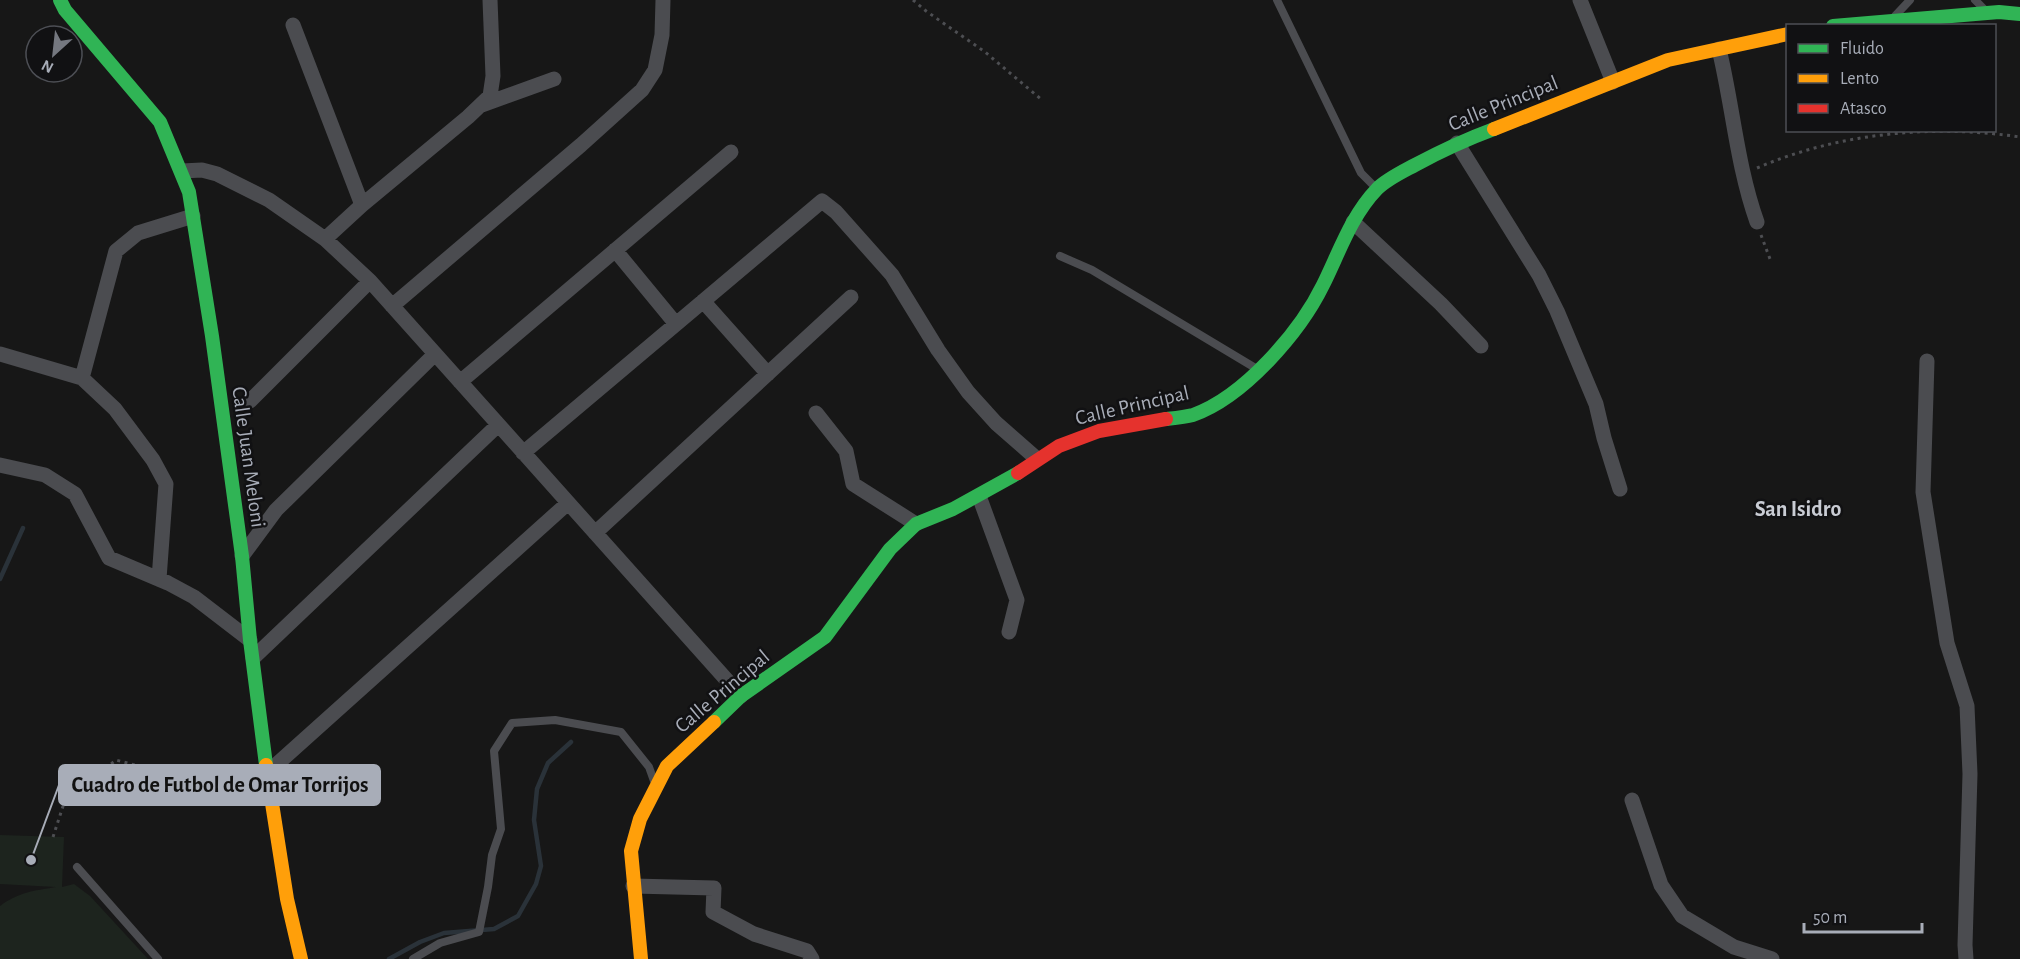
<svg xmlns="http://www.w3.org/2000/svg" width="2020" height="959" viewBox="0 0 2020 959" font-family="'Alegreya Sans',sans-serif">
  <rect width="100%" height="100%" fill="#171717"/>
  <path fill="#1d241e" d="M0 835 64 837 62 887 74 884 90 896 148 959H0V906C19 892 33 891 56 887L0 884Z"/>
  <g fill="none" stroke-linecap="round" stroke-linejoin="round">
    <path stroke="#2a3239" stroke-width="4.5" d="M0 579 23 528
      M389 959 420 942 444 933 494 929 518 916 536 884 541 866 534 820 537 789 548 763 571 742"/>
    <path stroke="#4d4e52" stroke-width="3" stroke-dasharray="3 4.5" stroke-linecap="butt" d="M913 0 926 11 985 52 1042 100
      M1757 168C1838 133 1933 124 2020 137
      M1761 235 1770 259
      M53 837 65 800 116 760 183 778 206 794 249 766"/>
    <path stroke="#4b4c50" stroke-width="8" d="M1277 0 1361 173 1376 188
      M1975 0 1985 10
      M1895 16 1910 0
      M1060 256 1092 270 1257 369
      M77 867 158 959
      M413 959 440 943 479 932 488 887 492 855 501 829 494 751 512 723 555 720 621 732 649 767 654 781"/>
    <path stroke="#4b4c50" stroke-width="15" d="M1580 0 1613 82
      M293 25 362 205
      M1719 49C1733 107 1737 166 1757 222
      M482 105 554 79
      M1457 143 1539 275 1557 311 1596 404 1604 438 1620 489
      M182 171 202 170 217 174 269 200 325 239 370 281 741 696
      M1353 222 1441 304 1481 346
      M325 239 362 205 468 117 490 96 493 76 490 0
      M615 250 676 324
      M703 301 768 374
      M392 306 581 145 642 90 655 70 662 35 663 0
      M0 354 82 378 115 409 153 460 166 484 159 579
      M1927 361 1923 492 1947 643 1967 706 1970 774 1965 945 1966 959
      M82 378 116 251 138 233 193 216
      M460 382 731 152
      M250 401 370 281
      M816 413 846 451 853 484 916 524
      M523 453 822 201 836 212 892 275 938 350 968 392 996 423 1037 459
      M0 465 45 475 75 494 109 558 168 583 194 597 250 640
      M979 496 1017 600 1009 632
      M595 533 851 297
      M242 556 276 510 435 354
      M253 658 498 425
      M267 773 568 503
      M1632 800 1661 885 1682 916 1734 947 1772 959
      M633 886 714 888 713 912 754 934 807 951 812 959"/>
    <path stroke="#30b455" stroke-width="14" d="M60 0 65 10 160 122 189 192 212 336 242 556 250 640 266 765
      M1833 26 1999 12 2020 14
      M1166 419C1175 418 1185 417 1193 415 1244 397 1300 332 1323 285 1339 253 1351 216 1377 189 1387 179 1402 172 1415 165 1441 151 1467 139 1494 129
      M714 722 741 696 825 637 890 549 916 524 953 509 1018 473"/>
    <path stroke="#ff9f0a" stroke-width="14" d="M1494 129 1668 60 1788 34
      M266 765 287 899 301 959
      M641 959 631 851 640 819 667 766 714 722"/>
    <path stroke="#e5322d" stroke-width="14" d="M1018 473 1059 446 1099 431 1166 419"/>
  </g>
  <g text-anchor="middle" stroke-width="5" stroke-linejoin="round" paint-order="stroke">
    <g font-size="21" fill="#a8adb8" stroke="#111113">
      <text transform="translate(1503 103) rotate(-22)" y="7">Calle Principal</text>
      <text transform="translate(1132 405) rotate(-13)" y="7">Calle Principal</text>
      <text transform="translate(249 457) rotate(82)" y="7">Calle Juan Meloni</text>
      <text transform="translate(722 691) rotate(-40)" y="7">Calle Principal</text>
    </g>
    <g font-size="22" font-weight="bold" fill="#c9ccd4" stroke="#111113">
      <text x="1798" y="516">San Isidro</text>
    </g>
  </g>
  <path fill="none" stroke="#a8adb8" stroke-width="2" d="M31 860L59 785"/>
  <circle fill="#a8adb8" stroke="#111113" stroke-width="2" cx="31" cy="860" r="6"/>
  <rect fill="#a8adb8" stroke="#a8adb8" stroke-width="2" x="59" y="765" width="321" height="40" rx="6"/>
  <g font-size="22" text-anchor="middle" font-weight="bold" fill="#111">
    <text x="220" y="792">Cuadro de Futbol de Omar Torrijos</text>
  </g>
  <rect x="1786" y="24" width="210" height="108" fill="#111113" stroke="#4d4f55" stroke-width="1.5"/>
  <rect x="1798" y="44" width="30" height="9" fill="#30b455" stroke="#4d4f55" stroke-width="1.5"/>
  <text x="1840" y="54" font-size="18" fill="#a8adb8">Fluido</text>
  <rect x="1798" y="74" width="30" height="9" fill="#ff9f0a" stroke="#4d4f55" stroke-width="1.5"/>
  <text x="1840" y="84" font-size="18" fill="#a8adb8">Lento</text>
  <rect x="1798" y="104" width="30" height="9" fill="#e5322d" stroke="#4d4f55" stroke-width="1.5"/>
  <text x="1840" y="114" font-size="18" fill="#a8adb8">Atasco</text>
  <g transform="translate(54 54) rotate(207)"><circle r="28" fill="#111113" stroke="#4d4f55" stroke-width="1.5"/>
  <path d="M0-4.5L10 22L0 15L-10 22Z" fill="#757880"/>
  <text y="-9" font-size="16" font-weight="bold" text-anchor="middle" fill="#a8adb8">N</text>
  </g>
  <path d="M1804 923v9h118v-9" fill="none" stroke="#a8adb8" stroke-width="3"/>
  <text x="1813" y="923" font-size="18" fill="#a8adb8" stroke="#111113" stroke-width="4.5" paint-order="stroke">50 m</text>
</svg>
